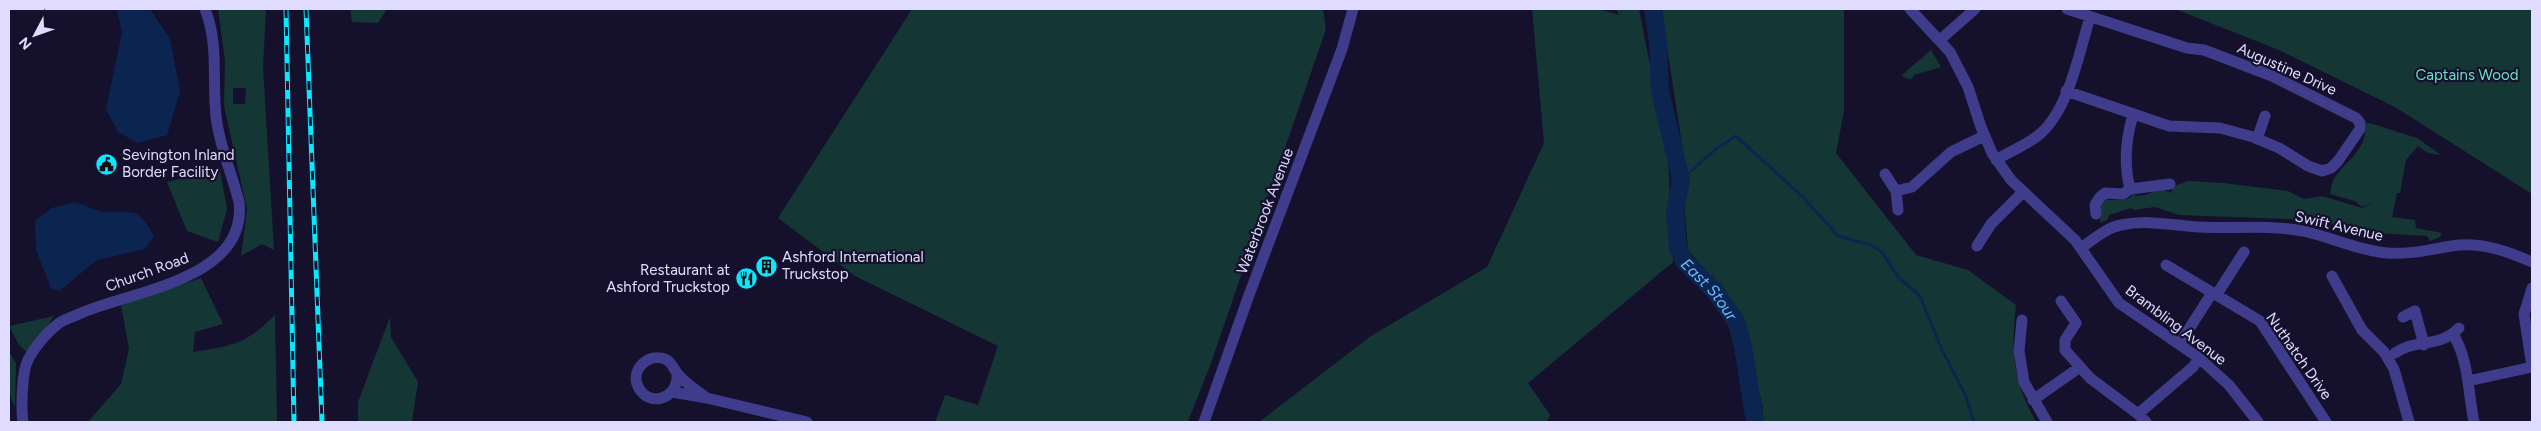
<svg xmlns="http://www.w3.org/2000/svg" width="2541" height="431" viewBox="0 0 2541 431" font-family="Figtree,sans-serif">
  <rect width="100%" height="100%" fill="#15112c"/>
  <path fill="#143635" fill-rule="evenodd" d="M218 9H266L263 67 274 250 262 244 241 256 247 209 224 106 225 61ZM233 88H246L245 104H233Z
    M350 9H387L378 23 352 22Z
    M912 9H1323L1326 29 1211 363 1188 422H935L945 395 978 405 998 346 855 276 778 218Z
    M1532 9H1599L1619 15 1616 9H1639L1668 158 1673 262 1528 383 1550 415 1547 422H1259L1371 336 1487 267 1544 143Z
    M1661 9H1844V111L1836 153 1916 255 1968 270 2016 305C2011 356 2012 376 2036 422H1760L1763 409 1742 314 1688 250 1684 202 1686 170Z
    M2175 9H2532V194L2395 107 2279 50Z
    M1931 50 1941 67 1914 75 1912 79 1905 78 1902 75Z
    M2370 123 2417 138 2441 155 2428 153 2418 146 2406 160 2400 193H2397L2392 217 2415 220 2416 228 2442 233 2440 237 2430 241 2427 236 2374 233 2371 236 2319 220 2179 215 2155 207 2134 210 2131 208 2109 215 2107 220 2100 223 2101 200 2105 197 2109 200 2128 199 2134 193 2136 196 2146 195 2161 188 2171 193 2174 186 2188 181 2223 183 2288 191 2304 199 2322 196 2362 208 2375 202 2362 207 2355 201 2330 194C2331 189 2332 180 2336 176 2347 161 2369 146 2365 124Z
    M220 170 227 209 218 242 187 231 167 182Z
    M201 278 223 324 195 332 193 352C233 346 246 344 275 315L277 422H88L121 384 129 349 121 305Z
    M54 316 28 353 19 345 9 326Z
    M390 317 391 337 418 382 412 422H358V402Z
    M9 352 16 363 15 407C6 391 9 370 9 352Z"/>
  <path fill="#0c2550" d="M117 9H150L170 39 180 91 167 135 138 143 118 132 106 109 122 33Z
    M75 202C84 205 96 211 105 212 136 214 136 205 154 236L145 249 97 260 59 291 51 288 36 250 35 221 52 208Z"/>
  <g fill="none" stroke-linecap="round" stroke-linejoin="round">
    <path stroke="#0c2550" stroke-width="3" d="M1681 180 1717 148 1736 136 1804 198 1838 236 1871 245 1882 252 1898 277 1920 296 1941 348 1966 396 1974 422"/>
    <path stroke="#0c2550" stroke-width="18" id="s1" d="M1653 9 1658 42 1660 91 1681 180 1675 212 1678 249 1685 262 1715 291 1737 323 1743 346 1755 422"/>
    <path stroke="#3e3c8b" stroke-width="11" d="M1910 9 1950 52 1968 87 1981 127 1992 153 2011 180 2075 240 2119 303 2199 358 2229 385 2258 422
      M1941 39 1975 9
      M2066 91 2169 126 2220 128 2253 137 2279 148 2308 166 2322 171 2331 168 2338 161 2360 129V123L2356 118 2272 76 2204 50 2187 48 2067 9
      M2257 139 2265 116
      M1996 160C2010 151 2027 145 2040 134 2069 109 2079 53 2090 17
      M1885 174 1896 191 1898 210
      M2130 189C2124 165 2126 138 2133 115
      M1896 191 1912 187 1951 152 1984 136
      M2096 214 2095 205 2100 197 2105 193 2123 194 2130 189 2170 184
      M1977 246 1991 224 2022 193
      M2082 247C2094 239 2106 228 2121 225 2149 219 2173 226 2200 227 2236 229 2272 224 2307 232 2334 238 2360 251 2387 253 2412 255 2435 248 2459 245 2485 243 2509 252 2532 262
      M2166 265 2260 321 2326 422
      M2332 276 2362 330 2384 352 2394 369 2409 422
      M2532 288 2524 314 2532 367
      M2217 294 2244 252
      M2061 301 2076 323 2065 340V350L2090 378 2138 414 2146 422
      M2403 317 2415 311 2424 345
      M2022 320 2019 351 2024 382 2047 422
      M2453 334C2469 360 2468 393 2474 422
      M2180 343 2212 293
      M2395 353C2414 339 2440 348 2459 328
      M677 374C679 400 646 409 637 384 632 368 649 353 665 359 672 362 673 368 677 373 684 383 698 391 707 398
      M2468 381 2532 367
      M672 392 707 398 807 422
      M2033 400 2080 367
      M2138 414 2193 367 2199 358
      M23 422C21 409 22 378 26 365 30 352 47 332 58 324 64 319 73 317 79 314 130 291 248 280 239 202 232 173 219 146 216 116 212 79 219 44 205 9
      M1204 422 1249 295 1342 49 1353 9"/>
    <defs>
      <path id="rail" d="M286 9 294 422
        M306 9 322 422"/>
    </defs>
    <use href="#rail" stroke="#08e8ff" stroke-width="5"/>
    <use href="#rail" stroke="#15112c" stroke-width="3" stroke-dasharray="9" stroke-linecap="butt"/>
  </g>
  <defs>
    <symbol id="civic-disc" viewBox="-11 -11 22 22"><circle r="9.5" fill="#08e8ff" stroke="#15112c"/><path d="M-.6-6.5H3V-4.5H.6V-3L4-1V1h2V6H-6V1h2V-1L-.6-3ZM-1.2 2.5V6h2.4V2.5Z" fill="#111"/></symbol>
    <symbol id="building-disc" viewBox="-11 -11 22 22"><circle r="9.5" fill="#08e8ff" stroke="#15112c"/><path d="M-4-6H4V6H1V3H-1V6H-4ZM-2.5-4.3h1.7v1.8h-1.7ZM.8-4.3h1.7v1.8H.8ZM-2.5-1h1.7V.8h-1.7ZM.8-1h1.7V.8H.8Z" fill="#111"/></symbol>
    <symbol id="restaurant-disc" viewBox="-11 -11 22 22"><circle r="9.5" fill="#08e8ff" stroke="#15112c"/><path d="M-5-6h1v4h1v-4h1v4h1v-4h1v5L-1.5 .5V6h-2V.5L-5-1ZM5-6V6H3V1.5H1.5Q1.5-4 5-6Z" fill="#111"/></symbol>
  </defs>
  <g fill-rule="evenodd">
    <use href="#civic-disc" x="94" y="152" width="25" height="25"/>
    <use href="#building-disc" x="754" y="254" width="25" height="25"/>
    <use href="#restaurant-disc" x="734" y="266" width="25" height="25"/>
  </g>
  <g text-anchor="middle" stroke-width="4.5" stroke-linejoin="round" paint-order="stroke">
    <g font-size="15" fill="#e0dcff" stroke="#15112c">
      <text transform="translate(2287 69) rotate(24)" y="5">Augustine Drive</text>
      <text transform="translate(1265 211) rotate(-69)" y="5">Waterbrook Avenue</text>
      <text transform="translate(2339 226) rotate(13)" y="5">Swift Avenue</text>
      <text transform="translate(147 272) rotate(-20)" y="5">Church Road</text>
      <text transform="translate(2176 325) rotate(37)" y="5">Brambling Avenue</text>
      <text transform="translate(2299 356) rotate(55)" y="5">Nuthatch Drive</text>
    </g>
    <g font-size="15" fill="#64e3c2" stroke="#15112c">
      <text x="2467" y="80">Captains Wood</text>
    </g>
    <g font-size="15" fill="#e0dcff" stroke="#15112c" text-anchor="start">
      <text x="122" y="160">Sevington Inland<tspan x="122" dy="17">Border Facility</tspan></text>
      <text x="782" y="262">Ashford International<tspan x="782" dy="17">Truckstop</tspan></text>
      <text x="730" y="275" text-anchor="end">Restaurant at<tspan x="730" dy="17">Ashford Truckstop</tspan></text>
    </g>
    <g font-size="16" font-style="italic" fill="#6abbff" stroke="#15112c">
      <text dy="6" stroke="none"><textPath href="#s1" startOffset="295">East Stour</textPath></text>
    </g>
  </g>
  <rect width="2541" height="431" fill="none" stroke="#e0dcff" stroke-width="20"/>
  <g transform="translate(35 35) rotate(229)" stroke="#15112c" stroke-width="4" paint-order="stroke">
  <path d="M0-4L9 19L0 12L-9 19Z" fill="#e0dcff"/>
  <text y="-8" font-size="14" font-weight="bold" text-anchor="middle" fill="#e0dcff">N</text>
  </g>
</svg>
